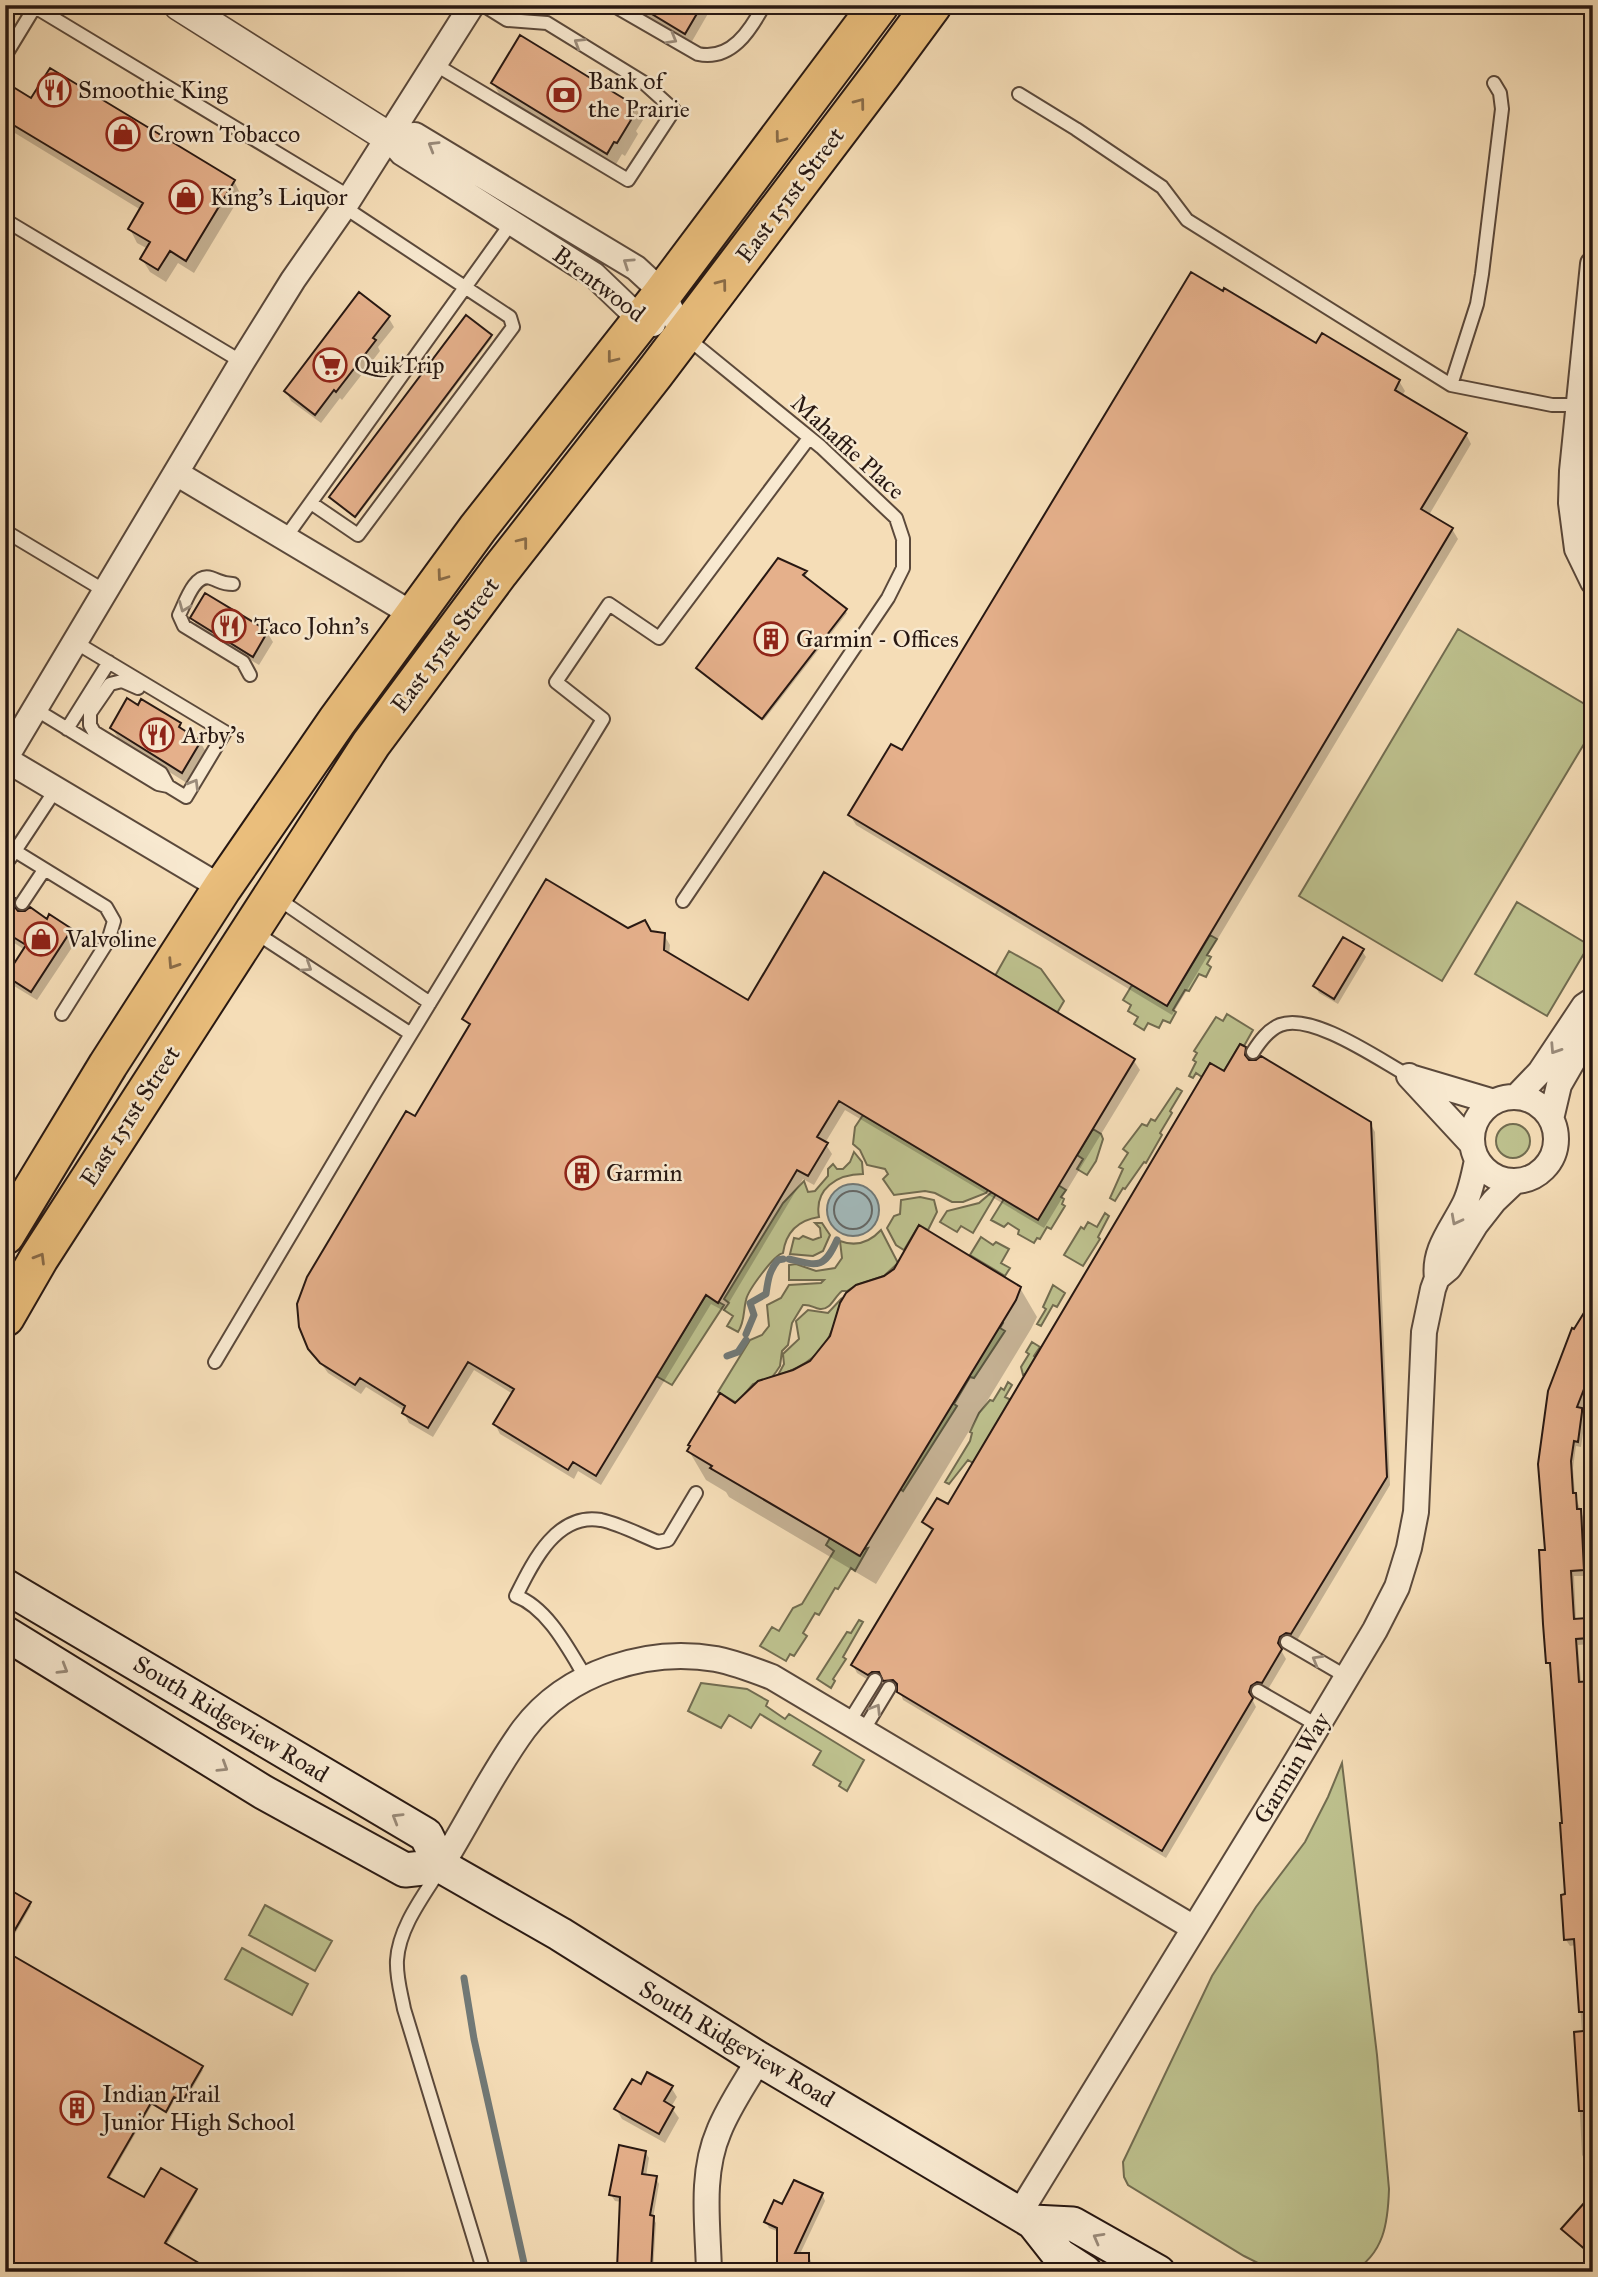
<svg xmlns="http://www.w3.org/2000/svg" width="1598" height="2277" viewBox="0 0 1598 2277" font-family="'IM FELL Great Primer',serif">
  <rect width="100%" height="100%" fill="#f5ddb7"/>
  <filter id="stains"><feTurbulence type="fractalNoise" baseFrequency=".00286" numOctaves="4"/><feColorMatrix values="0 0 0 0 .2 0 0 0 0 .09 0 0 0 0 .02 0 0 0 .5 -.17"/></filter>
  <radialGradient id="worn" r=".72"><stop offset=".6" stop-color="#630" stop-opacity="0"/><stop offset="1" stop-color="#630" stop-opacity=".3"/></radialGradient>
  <path fill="#bdc08d" stroke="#726c50" stroke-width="2" d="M1458 629 1593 709V729L1442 981 1299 896Z
    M1517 902 1589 945 1547 1016 1475 974Z
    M1210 935 1217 939 1207 955 1211 957 1207 964 1211 967 1206 977 1199 974 1189 991 1185 990 1173 1010 1176 1012 1170 1023 1163 1020 1159 1028 1148 1023 1144 1030 1134 1024 1138 1017 1128 1011 1131 1005 1123 1000 1132 985 1167 1006Z
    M1009 951 1041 969 1064 1001 1057 1013 995 976Z
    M1227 1014 1253 1030 1244 1046 1240 1044 1224 1071 1210 1063 1202 1077 1196 1073 1193 1078 1189 1076 1196 1062 1193 1060 1197 1053 1194 1051 1216 1017 1223 1021Z
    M1177 1088 1182 1091 1170 1111 1172 1113 1160 1133 1162 1135 1146 1163 1144 1162 1125 1189 1123 1188 1115 1201 1110 1198 1123 1169 1119 1167 1128 1153 1123 1149 1142 1124 1147 1126 1151 1119 1155 1121Z
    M863 1115 988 1190 986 1193 963 1202H952L935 1193 925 1191 894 1195 883 1179 888 1174 885 1169 867 1165 860 1150 853 1144 855 1127Z
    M1496 1141a17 17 0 1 1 34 0a17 17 0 1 1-34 0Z
    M1093 1129 1101 1134 1103 1139 1096 1161 1087 1175 1077 1169 1083 1159 1077 1155Z
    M854 1152 862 1162 863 1174C837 1174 814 1189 819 1217 799 1220 786 1232 783 1253 774 1255 748 1290 746 1300 743 1312 745 1321 738 1332L727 1326 733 1316 724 1310 729 1303 724 1299 783 1203 804 1181 808 1192 815 1191 828 1176V1169L833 1164 837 1169H843L850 1162Z
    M1058 1185 1066 1190 1061 1197 1064 1199 1062 1204 1065 1206 1051 1229 1047 1227 1040 1239 1037 1238 1034 1243 1018 1234 1019 1230 1008 1223 1004 1227 991 1220 1004 1199Z
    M992 1192 996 1194 973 1233 961 1226 957 1232 940 1222 947 1211 979 1203Z
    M920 1197 934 1200 937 1212 928 1230 919 1225 904 1250 896 1245 887 1228 894 1216 900 1214 901 1200Z
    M1105 1213 1109 1216 1098 1237 1100 1239 1083 1266 1064 1255 1081 1227 1084 1229 1088 1222 1097 1227Z
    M815 1223H822L830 1235 823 1251 813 1256 790 1254 794 1238 799 1239 803 1236 813 1240 821 1237 820 1228Z
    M881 1230 898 1263 884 1276 857 1285 847 1291H842C834 1297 831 1310 820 1309 813 1308 811 1304 803 1305L792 1323 788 1345 782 1351 780 1366 776 1372 772 1377 753 1384 737 1403 718 1392 750 1340 762 1335 769 1326 767 1305 781 1298 789 1285 821 1283 824 1280H789V1265L796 1264 816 1271 835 1268 842 1258 840 1241C856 1247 870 1242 881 1230Z
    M981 1237 993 1245 996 1242 1009 1249 1001 1263 1010 1268 1005 1276 970 1255Z
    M1053 1285 1065 1293 1057 1307 1053 1305 1041 1326 1037 1324 1046 1309 1043 1307Z
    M706 1295 724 1305 672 1385 656 1376Z
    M842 1298C838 1309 837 1320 832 1330 823 1354 802 1368 778 1375L784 1364 783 1354 799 1339 796 1321 808 1310 828 1313Z
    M1001 1321 1003 1323 1000 1328 1005 1331 974 1378 970 1377 954 1404 957 1406 903 1491 900 1489Z
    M1032 1342 1040 1347 1034 1356 1048 1365 1023 1375 1021 1367 1029 1354 1026 1352Z
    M1008 1382 1012 1385 1005 1397 1011 1400 973 1463 968 1460 949 1484 945 1482 970 1441 972 1433 970 1432 979 1413 990 1400 993 1401 1001 1388 1004 1390Z
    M830 1538 859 1556 864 1549 868 1548 855 1571 851 1568 838 1589 835 1588 819 1615 815 1613 803 1633 807 1636 794 1656 790 1654 786 1661 760 1646 772 1627 779 1631 793 1608 802 1604 834 1551 826 1545Z
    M859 1620 863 1622 843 1657 846 1659 833 1679 835 1681 831 1688 817 1679 847 1632 851 1633Z
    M701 1683 747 1689 768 1701 766 1706 785 1719 789 1714 864 1760 847 1791 839 1786 841 1782 813 1765 821 1751 760 1714 751 1728 729 1715 721 1728 688 1711Z
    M1342 1763 1377 2055 1389 2189C1388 2223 1384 2254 1352 2272L1274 2271 1244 2256 1128 2185 1124 2177 1123 2162 1212 1976 1256 1907 1305 1842 1328 1797Z
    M265 1905 332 1941 315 1971 249 1935Z
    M242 1948 308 1984 292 2015 225 1979Z"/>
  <path fill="#a2b9ba" stroke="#717977" stroke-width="2" d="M827 1210a26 26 0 1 1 52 0a26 26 0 1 1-52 0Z"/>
  <path fill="#0003" d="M628 5H713L691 43Z
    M493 83 635 107 643 120 636 131 638 134 625 156 622 154 615 166 501 97Z
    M5 97 32 101 234 181 241 195 194 273 178 263 166 282 150 272 142 259 148 249 137 243 130 229 141 210 5 127Z
    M388 317 394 327 378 347 380 351 342 400 340 398 321 423 291 401 286 391Z
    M490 336 492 338 356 518 332 500 331 497Z
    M1316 345 1399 381 1405 391 1402 396 1466 434 1471 444 1429 515 1452 529 1458 539 1172 1015 856 825 850 815 903 753Z
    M805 572 807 574 804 578 847 613 764 720 700 670Z
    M192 618 267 632 273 642 259 665 198 628Z
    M180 725 184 732 200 742 208 755 190 785 120 741 112 728Z
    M5 894 14 899 19 912 71 930 77 940 37 1000 14 986 9 976 25 950 5 937Z
    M628 930 664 935 670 945 669 955 748 1002 1134 1061 1140 1070 1044 1228 845 1110 825 1143 832 1154 814 1185 803 1179 724 1311 711 1304 601 1485 578 1471 574 1479 500 1434 495 1424 513 1394 474 1370 433 1437 409 1423 404 1413 405 1411 366 1387 361 1394 328 1373 310 1348 415 1119 470 1028 464 1019Z
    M1362 951 1366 957 1338 1004 1319 993 1315 986Z
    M1244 1048 1249 1057V1061L1370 1123 1375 1132 1390 1485 1296 1642 1284 1645 1282 1652 1286 1659 1267 1691 1255 1694 1253 1701 1256 1707 1166 1858 903 1700 899 1688 890 1689 885 1680H876L873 1683 857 1673 853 1665 933 1533 924 1522 949 1507 1225 1073Z
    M1020 1288 1037 1317 1031 1329 876 1584 729 1497 726 1492 706 1480 689 1451 736 1405 811 1362 831 1337Z
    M1593 1301V1384L1582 1411 1585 1419 1581 1447 1576 1446 1573 1468 1575 1495 1583 1517 1586 1576H1574L1576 1620 1586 1619 1589 1625 1591 1644 1578 1645 1581 1683H1590L1593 1687V1722H1589L1593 1752V1781H1591L1593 2160 1586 2161 1582 2155 1576 2033H1582L1576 1945 1570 1946 1566 1940 1567 1896 1564 1825 1552 1669 1548 1662 1547 1551 1574 1331Z
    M5 1889 31 1906 5 1951Z
    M5 1953 203 2070 184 2103 176 2098 167 2113 152 2105 109 2179 145 2200 196 2190 197 2192 166 2246 5 2272Z
    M642 2086 671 2087 677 2097 671 2107 679 2118 665 2143 622 2119 616 2109Z
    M645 2152 649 2158 646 2176 656 2178 659 2184 653 2218 656 2223 653 2272H618L622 2202 615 2201 611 2195Z
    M822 2194 825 2201 800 2254H808L811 2261 812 2272H779V2232L769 2228 766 2222 783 2207Z
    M1563 2229 1593 2254 1591 2256 1567 2235Z"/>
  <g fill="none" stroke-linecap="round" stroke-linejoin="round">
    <path stroke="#656866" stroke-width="2" d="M834 1210a19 19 0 1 1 38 0a19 19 0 1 1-38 0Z"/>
    <path stroke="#717977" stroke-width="7" d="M789 1259C818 1266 824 1269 837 1240
      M746 1334 754 1315 750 1303 766 1294C768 1280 769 1271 778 1260L783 1259
      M727 1356 738 1352 746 1340
      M464 1978 474 2039 526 2272"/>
  </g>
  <path fill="#e5b08b" stroke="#281812" stroke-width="2" d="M637 5H702L685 34Z
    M520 35 636 106 629 118 631 120 617 143 614 142 607 154 491 83Z
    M50 68 235 180 186 261 170 251 158 270 140 259 150 242 128 229 143 203 5 120V82L31 98Z
    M1191 272 1223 291 1224 288 1316 343 1322 333 1400 380 1395 390 1467 433 1421 509 1453 528 1167 1006 848 815 891 744 902 750Z
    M359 292 390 316 373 338 376 340 336 392 334 390 315 415 284 391Z
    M466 315 492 335 355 517 329 497Z
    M778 558 807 571 803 575 847 609 762 719 696 668Z
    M205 593 268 631 253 657 190 618Z
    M127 698 138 705 141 699 181 723 179 727 201 741 182 773 110 728Z
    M824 872 1135 1059 1038 1220 839 1101 817 1137 828 1143 808 1176 797 1170 718 1303 706 1295 596 1476 573 1462 568 1470 493 1424 514 1389 468 1362 428 1428 402 1413 405 1406 360 1378 355 1385 320 1363 308 1349 299 1327 297 1304 307 1277 406 1111 415 1116 470 1024 462 1019 546 879 628 928 645 920 651 931 665 933 664 950 748 1000Z
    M5 892 15 898 14 906 18 911H25L30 907 47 919 49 914 72 929 31 992 6 976 26 945 5 932Z
    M1343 937 1364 949 1334 999 1313 986Z
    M1240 1044 1246 1047 1245 1055 1249 1060H1256L1261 1056 1371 1122 1387 1477 1291 1634 1286 1633 1280 1637 1278 1643 1282 1649 1262 1683 1257 1682 1251 1686 1249 1692 1253 1698 1162 1851 897 1692V1684L893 1680 883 1681 879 1672H872L868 1675 851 1665 933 1529 922 1522 937 1498 948 1504 1210 1063 1224 1071Z
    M919 1225 1021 1287 1016 1300 860 1556 710 1468 712 1466 687 1451 690 1446 688 1445 720 1393 735 1403 758 1381 793 1370 810 1361 830 1336 840 1303 846 1293 856 1285 884 1276 894 1269Z
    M1593 1298V1366L1577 1407 1582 1408V1412L1578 1442 1574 1441 1571 1461 1573 1493H1576L1577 1509H1581L1584 1570 1571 1571 1574 1619 1587 1618 1589 1638 1576 1639 1579 1682 1591 1681 1593 1707V1716H1587L1590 1751H1593V1775H1589L1593 1817V2012H1579L1574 1939 1564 1940 1561 1895 1565 1894 1560 1823H1562L1550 1663H1546L1543 1624 1539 1550H1545L1538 1464 1548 1391 1572 1328 1574 1329Z
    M5 1887 31 1902 5 1947Z
    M5 1951 203 2066 182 2102 174 2097 166 2112 151 2103 108 2177 144 2197 161 2168 197 2189 165 2243 214 2272H5Z
    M1593 2030V2111H1579L1574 2032Z
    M647 2072 673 2086 664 2101 674 2107 659 2134 614 2109 632 2079 641 2084Z
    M619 2145 646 2151 642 2174 657 2176 650 2215 654 2216 651 2271 617 2269 620 2197 609 2195Z
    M794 2180 823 2193 795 2253H809V2272H777V2228L764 2222 774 2200 782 2204Z
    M1593 2193V2256L1561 2229Z"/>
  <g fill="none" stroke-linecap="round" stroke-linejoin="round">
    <defs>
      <path id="service" d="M613 5 698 54C731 61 750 31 764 5
        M35 7 350 197
        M5 56 36 5
        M436 65 628 180 674 110 643 82 547 23 507 20 483 5
        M1019 94 1076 129 1162 187 1187 220 1451 385 1552 405H1593
        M5 220 242 362
        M1451 385 1477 304 1482 274 1502 109 1500 93 1494 83
        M311 503 358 535 513 327 510 317 344 207
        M5 531 105 591
        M286 537 512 222
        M233 584C222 584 220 581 211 578 194 572 185 604 179 615L184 626 243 662 250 675
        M138 688 122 681 110 684 90 713V725L94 732 161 773 168 786
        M35 709 158 784 168 786 186 797 225 732 75 642
        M67 729 109 662
        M56 789 15 851 106 907 114 921 108 941 62 1014
        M5 865 15 851
        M277 898 430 1003
        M683 901 888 598 903 568V539L896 518 821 447 686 337
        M22 903 44 870
        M253 931 411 1034
        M1253 1052C1260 1041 1268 1030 1280 1025 1312 1012 1381 1061 1409 1076
        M215 1362 375 1093 603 719 556 682 609 604 659 638 809 438
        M1287 1642 1347 1677
        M586 1678C569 1650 548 1608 516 1596 532 1564 556 1512 601 1520 620 1524 640 1535 658 1542L668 1540 696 1493
        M1258 1691 1317 1725
        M849 1722 875 1680
        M863 1731 889 1688
        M439 1871C422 1898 399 1928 397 1960 396 1977 401 1993 404 2009L484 2272"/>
      <path id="minor" d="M388 137 415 135 636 268 663 293 683 335
        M388 137 402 153 594 275 641 320 653 324
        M1593 264 1572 471 1571 503 1577 549 1593 582
        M176 473 414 615
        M222 888 5 759 242 362 293 280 344 207 472 5
        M1409 1076 1471 1143
        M1410 1077 1494 1102
        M1472 1139a42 42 0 1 1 84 0a42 42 0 1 1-84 0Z
        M1516 1097 1540 1072 1584 1006 1593 1000
        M1551 1119 1559 1085 1593 1026
        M1437 1278C1433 1249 1453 1228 1465 1203 1471 1190 1474 1175 1477 1160
        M441 1866C469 1821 493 1771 524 1729 567 1672 648 1647 716 1659 736 1663 754 1670 772 1677L1194 1928
        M1019 2214 1287 1777 1375 1630 1397 1587 1409 1548 1416 1512 1424 1332 1433 1289 1437 1278 1449 1268 1476 1224 1494 1201 1514 1182
        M709 2272C708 2225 700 2175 719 2131 729 2106 746 2082 759 2059"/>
      <path id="tertiary" d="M179 5 388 137"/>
      <path id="secondary" d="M5 1586 426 1835 441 1866 560 1934 759 2059 1033 2222 1059 2255 1085 2272
        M5 1633 263 1792 405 1870 441 1866
        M1033 2222 1073 2224 1158 2272"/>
      <path id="primary" d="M5 1235 108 1065 222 888 337 721 478 528 663 293 879 5
        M5 1317 39 1258 371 744 499 572 654 374 882 73 932 5"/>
    </defs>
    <use href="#service" stroke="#5b493b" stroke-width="16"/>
    <use href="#minor" stroke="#5b493b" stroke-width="28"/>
    <use href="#tertiary" stroke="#5b493b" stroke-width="33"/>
    <use href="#secondary" stroke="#281812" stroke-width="37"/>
    <use href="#primary" stroke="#281812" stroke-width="42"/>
    <use href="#service" stroke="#f8e9d0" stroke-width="12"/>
    <use href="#minor" stroke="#f8e9d0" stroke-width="24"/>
    <use href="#tertiary" stroke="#f8e9d0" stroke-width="30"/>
    <use href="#secondary" stroke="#f8e9d0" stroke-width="33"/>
    <use href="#primary" stroke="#eabe7c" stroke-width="38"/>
  </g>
  <defs><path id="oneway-chevron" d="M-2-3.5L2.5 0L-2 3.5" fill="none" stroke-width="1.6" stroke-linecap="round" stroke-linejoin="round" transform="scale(1.75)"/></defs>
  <g stroke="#9a8b7a">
    <use href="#oneway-chevron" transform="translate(672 39) rotate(30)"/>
    <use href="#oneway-chevron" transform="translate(579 43) rotate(-148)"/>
    <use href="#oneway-chevron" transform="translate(433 146) rotate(-149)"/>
    <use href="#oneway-chevron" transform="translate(628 263) rotate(-146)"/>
    <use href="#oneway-chevron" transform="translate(184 607) rotate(112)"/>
    <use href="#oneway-chevron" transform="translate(194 784) rotate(-59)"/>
    <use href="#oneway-chevron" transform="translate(307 967) rotate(33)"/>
    <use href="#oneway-chevron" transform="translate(1555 1049) rotate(123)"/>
    <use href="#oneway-chevron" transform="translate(1456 1220) rotate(118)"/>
    <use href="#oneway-chevron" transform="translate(1317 1660) rotate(-150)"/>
    <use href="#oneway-chevron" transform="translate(63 1669) rotate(31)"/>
    <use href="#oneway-chevron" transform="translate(876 1709) rotate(-58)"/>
    <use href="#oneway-chevron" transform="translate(223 1767) rotate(32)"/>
    <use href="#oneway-chevron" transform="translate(397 1818) rotate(-149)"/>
    <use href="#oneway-chevron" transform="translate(1098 2238) rotate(-151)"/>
  </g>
  <g stroke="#896b47">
    <use href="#oneway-chevron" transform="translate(860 103) rotate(-53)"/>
    <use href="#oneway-chevron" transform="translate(780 138) rotate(127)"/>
    <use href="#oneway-chevron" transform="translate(722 284) rotate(-53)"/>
    <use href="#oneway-chevron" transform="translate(612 358) rotate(128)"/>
    <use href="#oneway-chevron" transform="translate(523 542) rotate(-52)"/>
    <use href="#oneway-chevron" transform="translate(442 576) rotate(126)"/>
    <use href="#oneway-chevron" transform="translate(173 964) rotate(123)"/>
    <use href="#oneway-chevron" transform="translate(40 1258) rotate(-59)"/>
  </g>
  <defs>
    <symbol id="restaurant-ring" viewBox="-11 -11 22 22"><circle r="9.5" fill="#f8e9d0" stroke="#8f2418" stroke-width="1.5"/><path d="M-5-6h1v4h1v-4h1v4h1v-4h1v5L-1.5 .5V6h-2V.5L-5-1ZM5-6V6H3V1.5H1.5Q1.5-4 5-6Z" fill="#8f2418"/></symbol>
    <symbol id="bank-ring" viewBox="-11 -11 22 22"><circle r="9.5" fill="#f8e9d0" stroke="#8f2418" stroke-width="1.5"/><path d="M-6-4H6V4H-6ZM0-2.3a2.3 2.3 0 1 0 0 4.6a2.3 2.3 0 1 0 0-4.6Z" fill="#8f2418"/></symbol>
    <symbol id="shop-ring" viewBox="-11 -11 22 22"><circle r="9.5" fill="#f8e9d0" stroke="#8f2418" stroke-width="1.5"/><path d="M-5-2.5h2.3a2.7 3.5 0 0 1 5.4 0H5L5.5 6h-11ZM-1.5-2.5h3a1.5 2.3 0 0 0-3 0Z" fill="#8f2418"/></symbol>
    <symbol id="supermarket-ring" viewBox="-11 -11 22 22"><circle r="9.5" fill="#f8e9d0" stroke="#8f2418" stroke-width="1.5"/><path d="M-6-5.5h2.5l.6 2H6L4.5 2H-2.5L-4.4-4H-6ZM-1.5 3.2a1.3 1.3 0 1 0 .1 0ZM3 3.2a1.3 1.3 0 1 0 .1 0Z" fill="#8f2418"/></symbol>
    <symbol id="building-ring" viewBox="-11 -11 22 22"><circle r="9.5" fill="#f8e9d0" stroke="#8f2418" stroke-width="1.5"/><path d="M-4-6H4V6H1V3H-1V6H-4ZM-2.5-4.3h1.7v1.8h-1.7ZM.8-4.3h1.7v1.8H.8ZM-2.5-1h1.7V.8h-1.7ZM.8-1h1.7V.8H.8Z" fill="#8f2418"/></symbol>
  </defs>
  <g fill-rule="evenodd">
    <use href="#restaurant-ring" x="35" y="71" width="38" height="38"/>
    <use href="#bank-ring" x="545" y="76" width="38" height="38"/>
    <use href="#shop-ring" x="104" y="115" width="38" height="38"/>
    <use href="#shop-ring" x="167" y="178" width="38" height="38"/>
    <use href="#supermarket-ring" x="311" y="346" width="38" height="38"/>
    <use href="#restaurant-ring" x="210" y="607" width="38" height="38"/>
    <use href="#building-ring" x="752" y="620" width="38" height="38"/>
    <use href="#restaurant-ring" x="138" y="716" width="38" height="38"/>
    <use href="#shop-ring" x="22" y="920" width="38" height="38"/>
    <use href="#building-ring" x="563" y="1154" width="38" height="38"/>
    <use href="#building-ring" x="58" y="2089" width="38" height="38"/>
  </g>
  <g text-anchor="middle" stroke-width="5" stroke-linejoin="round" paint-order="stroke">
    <g font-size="24" fill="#281812" stroke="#f8e9d0" text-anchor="start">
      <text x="588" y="89">Bank of<tspan x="588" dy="28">the Prairie</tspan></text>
      <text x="78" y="98">Smoothie King</text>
      <text x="148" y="142">Crown Tobacco</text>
      <text x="210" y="205">King's Liquor</text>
      <text x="354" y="373">QuikTrip</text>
      <text x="254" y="634">Taco John's</text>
      <text x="796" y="647">Garmin - Offices</text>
      <text x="182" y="743">Arby's</text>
      <text x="66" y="947">Valvoline</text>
      <text x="606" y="1181">Garmin</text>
      <text x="102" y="2102">Indian Trail<tspan x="102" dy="28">Junior High School</tspan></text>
    </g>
    <g font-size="24" fill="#281812" stroke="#f8e9d0">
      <text transform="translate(790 195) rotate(-53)" y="8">East 151st Street</text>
      <text transform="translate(599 284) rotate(37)" y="8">Brentwood</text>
      <text transform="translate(848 447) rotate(42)" y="8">Mahaffie Place</text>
      <text transform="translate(445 645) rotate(-53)" y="8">East 151st Street</text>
      <text transform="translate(130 1116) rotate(-57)" y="8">East 151st Street</text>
      <text transform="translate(231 1719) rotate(31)" y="8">South Ridgeview Road</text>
      <text transform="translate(1292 1768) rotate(-59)" y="8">Garmin Way</text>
      <text transform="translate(737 2044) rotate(31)" y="8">South Ridgeview Road</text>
    </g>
  </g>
  <rect width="1598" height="2277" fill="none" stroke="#f5ddb7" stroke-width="28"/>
  <rect x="7" y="7" width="1584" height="2263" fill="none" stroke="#281812" stroke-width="3.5"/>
  <rect x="14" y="14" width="1570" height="2249" fill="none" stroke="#281812" stroke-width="2"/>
  <rect width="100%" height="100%" filter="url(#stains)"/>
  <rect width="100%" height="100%" fill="url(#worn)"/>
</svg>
